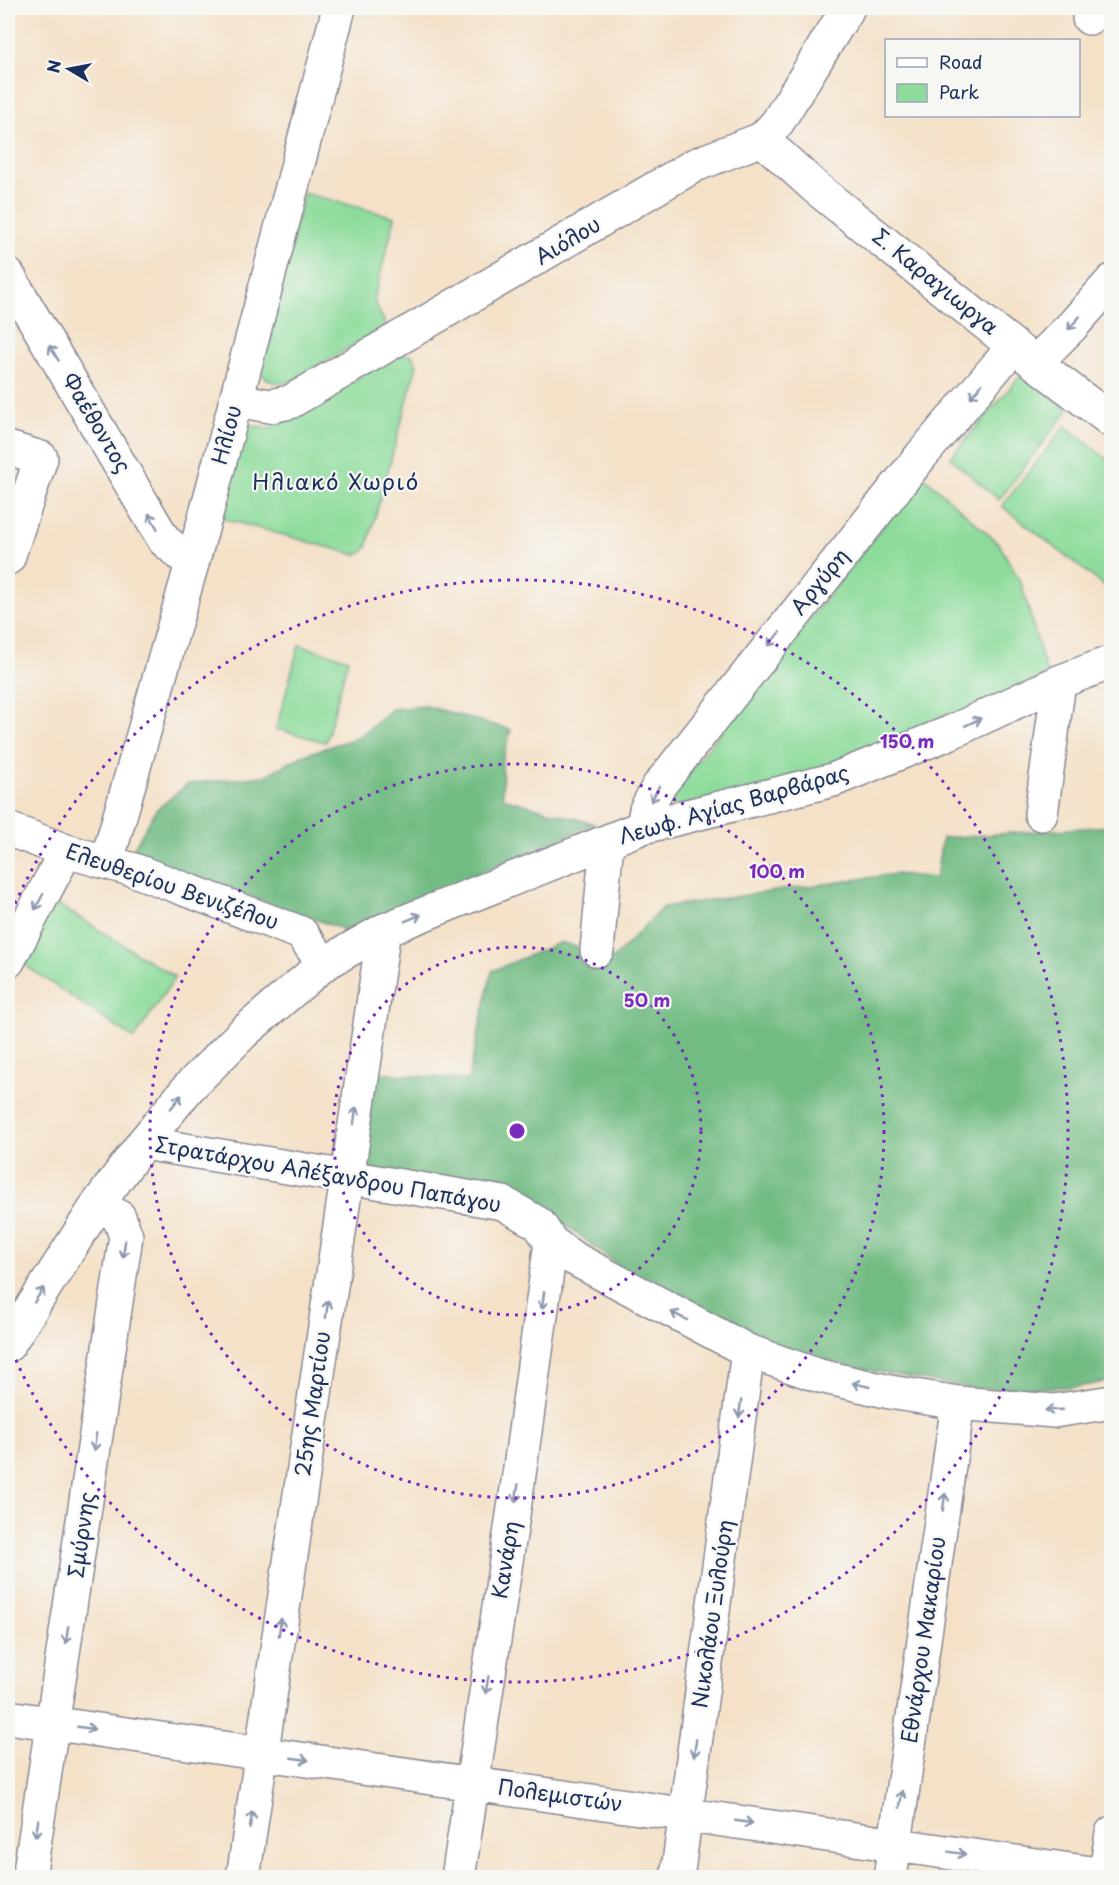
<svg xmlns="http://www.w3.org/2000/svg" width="1119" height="1885" viewBox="0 0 1119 1885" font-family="'Playpen Sans',sans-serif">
  <rect width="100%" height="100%" fill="#f6f6f2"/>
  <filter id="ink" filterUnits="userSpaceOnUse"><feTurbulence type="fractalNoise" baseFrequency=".0167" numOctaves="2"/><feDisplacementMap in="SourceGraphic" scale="12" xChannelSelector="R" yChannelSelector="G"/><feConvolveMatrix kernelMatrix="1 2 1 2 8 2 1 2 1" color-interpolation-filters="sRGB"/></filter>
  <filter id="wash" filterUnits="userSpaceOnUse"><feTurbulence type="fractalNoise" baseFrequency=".008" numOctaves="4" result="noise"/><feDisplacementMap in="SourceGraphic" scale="24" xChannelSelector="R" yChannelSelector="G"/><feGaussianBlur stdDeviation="1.35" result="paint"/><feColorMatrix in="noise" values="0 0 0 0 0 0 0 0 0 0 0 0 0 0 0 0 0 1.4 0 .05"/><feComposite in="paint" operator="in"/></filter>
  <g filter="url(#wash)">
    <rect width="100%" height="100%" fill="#f4e1c8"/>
    <path fill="#8ddc9b" stroke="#54867c" stroke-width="1.5" d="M304 193 395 217 374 300 386 326 294 380C279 385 269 384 259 371Z
      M398 355H412L417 365 367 547 363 552 357 555 224 519 220 515 243 423 268 429Z
      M1022 374 1068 410 999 500 950 458Z
      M1065 426 1111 462V591L1002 506Z
      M923 476 999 544 1021 583 1047 674 831 773 673 807 667 800Z
      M299 645 348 659 326 742 276 729Z
      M55 903 175 977 134 1039 16 959Z"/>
    <path fill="#72bc83" stroke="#467670" stroke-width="1.5" d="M426 706 511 730 502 761 503 798 594 824 348 931 149 861 132 851 156 810 188 784 264 776 304 755 359 737 392 709Z
      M1111 826V1381L1076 1387 976 1389 879 1372 766 1347 645 1286 566 1225 509 1191 354 1171 371 1072 468 1080 492 971 561 942 613 959 663 907 895 874 936 878 942 838Z"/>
  </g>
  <g filter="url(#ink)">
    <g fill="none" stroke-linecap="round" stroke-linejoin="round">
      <defs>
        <path id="minor" d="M1089 18 1094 8
          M762 139 816 188 1035 363 1112 421
          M8 275 164 540 192 564
          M1035 363 1072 326 1112 281
          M236 400 270 406 290 402 695 165 762 139 777 123 848 8
          M8 448 41 458 8 558
          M1041 814 1059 682
          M643 827 646 810 658 787 921 456 1014 346
          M8 829 66 851 134 870 301 933 324 964
          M107 861 205 518 339 8
          M597 950 607 842
          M8 961 66 851
          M143 1143 503 1203 539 1224 551 1242 573 1258 748 1351 820 1376 890 1392 958 1403 1054 1411 1112 1402
          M8 1345 98 1204 143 1143 189 1087 244 1032 324 964 384 930 643 827 833 780 949 733 1059 682 1112 662
          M8 1717 1112 1876
          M29 1878 126 1236 119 1217 98 1204
          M243 1878 384 930
          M458 1878 518 1482 551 1242
          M677 1878 748 1351
          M890 1878 958 1403
          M1105 1878 1112 1833"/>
      </defs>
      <use href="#minor" stroke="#888893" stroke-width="36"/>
      <use href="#minor" stroke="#fff" stroke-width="33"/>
    </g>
    <defs><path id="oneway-shaft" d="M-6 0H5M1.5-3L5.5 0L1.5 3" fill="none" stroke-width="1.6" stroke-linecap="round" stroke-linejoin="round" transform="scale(1.5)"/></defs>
    <g stroke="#8d97ae">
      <use href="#oneway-shaft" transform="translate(1074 323) rotate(132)"/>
      <use href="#oneway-shaft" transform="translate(54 353) rotate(-121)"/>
      <use href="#oneway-shaft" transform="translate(976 391) rotate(130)"/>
      <use href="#oneway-shaft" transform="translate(153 521) rotate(-120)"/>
      <use href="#oneway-shaft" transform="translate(774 639) rotate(129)"/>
      <use href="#oneway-shaft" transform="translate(973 722) rotate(-25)"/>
      <use href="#oneway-shaft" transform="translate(655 794) rotate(118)"/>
      <use href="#oneway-shaft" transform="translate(39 902) rotate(118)"/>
      <use href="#oneway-shaft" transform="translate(413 918) rotate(-22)"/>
      <use href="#oneway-shaft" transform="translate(176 1102) rotate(-51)"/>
      <use href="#oneway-shaft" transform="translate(355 1116) rotate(-81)"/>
      <use href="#oneway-shaft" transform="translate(124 1249) rotate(98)"/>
      <use href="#oneway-shaft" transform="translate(39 1295) rotate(-57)"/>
      <use href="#oneway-shaft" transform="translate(543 1300) rotate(98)"/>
      <use href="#oneway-shaft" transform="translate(327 1309) rotate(-82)"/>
      <use href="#oneway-shaft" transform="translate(679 1316) rotate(-153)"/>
      <use href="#oneway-shaft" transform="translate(861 1385) rotate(-167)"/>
      <use href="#oneway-shaft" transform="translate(740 1409) rotate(98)"/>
      <use href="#oneway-shaft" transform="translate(1054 1410) rotate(178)"/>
      <use href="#oneway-shaft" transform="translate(95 1442) rotate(98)"/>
      <use href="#oneway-shaft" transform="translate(517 1493) rotate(99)"/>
      <use href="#oneway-shaft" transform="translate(944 1502) rotate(-82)"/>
      <use href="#oneway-shaft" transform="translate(280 1627) rotate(-82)"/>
      <use href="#oneway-shaft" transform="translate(67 1635) rotate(98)"/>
      <use href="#oneway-shaft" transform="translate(487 1685) rotate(99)"/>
      <use href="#oneway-shaft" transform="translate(86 1728) rotate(8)"/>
      <use href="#oneway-shaft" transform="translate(695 1748) rotate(98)"/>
      <use href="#oneway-shaft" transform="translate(300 1759) rotate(8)"/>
      <use href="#oneway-shaft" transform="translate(901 1799) rotate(-82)"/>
      <use href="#oneway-shaft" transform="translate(251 1820) rotate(-81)"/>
      <use href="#oneway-shaft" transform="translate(744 1822) rotate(8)"/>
      <use href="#oneway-shaft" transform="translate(37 1828) rotate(99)"/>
      <use href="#oneway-shaft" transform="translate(957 1853) rotate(9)"/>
    </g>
  </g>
  <g fill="none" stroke="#7b2cbf" stroke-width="3" stroke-dasharray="3 6">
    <circle cx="517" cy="1131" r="184"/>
    <circle cx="517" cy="1131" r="367"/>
    <path d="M8 920A551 551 0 1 1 8 1342"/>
  </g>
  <g text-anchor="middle" stroke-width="4.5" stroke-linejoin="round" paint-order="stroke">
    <g font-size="21" fill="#1b2f5e" stroke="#f6f6f2">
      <text transform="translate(568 241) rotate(-31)" y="7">Αιόλου</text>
      <text transform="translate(935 282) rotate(39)" y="7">Σ. Καραγιωργα</text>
      <text transform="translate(96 423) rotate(59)" y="7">Φαέθοντος</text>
      <text transform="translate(227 435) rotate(-75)" y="7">Ηλίου</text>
      <text transform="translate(820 582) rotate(-51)" y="7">Αργύρη</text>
      <text transform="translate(734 805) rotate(-16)" y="7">Λεωφ. Αγίας Βαρβάρας</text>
      <text transform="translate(172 887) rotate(19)" y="7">Ελευθερίου Βενιζέλου</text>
      <text transform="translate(328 1175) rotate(10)" y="7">Στρατάρχου Αλέξανδρου Παπάγου</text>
      <text transform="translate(313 1404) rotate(-82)" y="7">25ης Μαρτίου</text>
      <text transform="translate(82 1535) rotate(-82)" y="7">Σμύρνης</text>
      <text transform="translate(506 1560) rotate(-81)" y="7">Κανάρη</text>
      <text transform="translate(713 1614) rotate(-82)" y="7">Νικολάου Ξυλούρη</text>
      <text transform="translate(924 1640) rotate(-82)" y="7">Εθνάρχου Μακαρίου</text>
      <text transform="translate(560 1796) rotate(8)" y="7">Πολεμιστών</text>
    </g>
    <g font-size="22" letter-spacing="1.5" fill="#1b2f5e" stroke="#f6f6f2">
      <text x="336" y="490">Ηλιακό Χωριό</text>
    </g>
  </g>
  <circle cx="517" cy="1131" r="9" fill="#7b2cbf" stroke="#f6f6f2" stroke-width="3"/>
  <g font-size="18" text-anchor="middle" font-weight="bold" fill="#7b2cbf" stroke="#f6f6f2" stroke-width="4.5" stroke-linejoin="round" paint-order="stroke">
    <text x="907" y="748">150 m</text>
    <text x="777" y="878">100 m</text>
    <text x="647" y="1007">50 m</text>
  </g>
  <rect width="1119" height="1885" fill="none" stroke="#f6f6f2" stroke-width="30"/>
  <rect x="885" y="39" width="195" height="78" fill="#f6f6f2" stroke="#9ea6b7" stroke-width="1.5"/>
  <rect x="897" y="58" width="30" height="9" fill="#ffffff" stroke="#9ea6b7" stroke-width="1.5"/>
  <text x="939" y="69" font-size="18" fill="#1b2f5e">Road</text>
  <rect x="897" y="84" width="30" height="18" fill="#8ddc9b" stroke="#9ea6b7" stroke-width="1.5"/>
  <text x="939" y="99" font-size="18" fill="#1b2f5e">Park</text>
  <g transform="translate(69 69) rotate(280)" stroke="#f6f6f2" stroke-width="4.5" paint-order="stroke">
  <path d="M0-4.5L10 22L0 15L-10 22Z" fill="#1b2f5e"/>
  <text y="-9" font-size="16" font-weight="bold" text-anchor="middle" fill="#1b2f5e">N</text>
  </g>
</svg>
